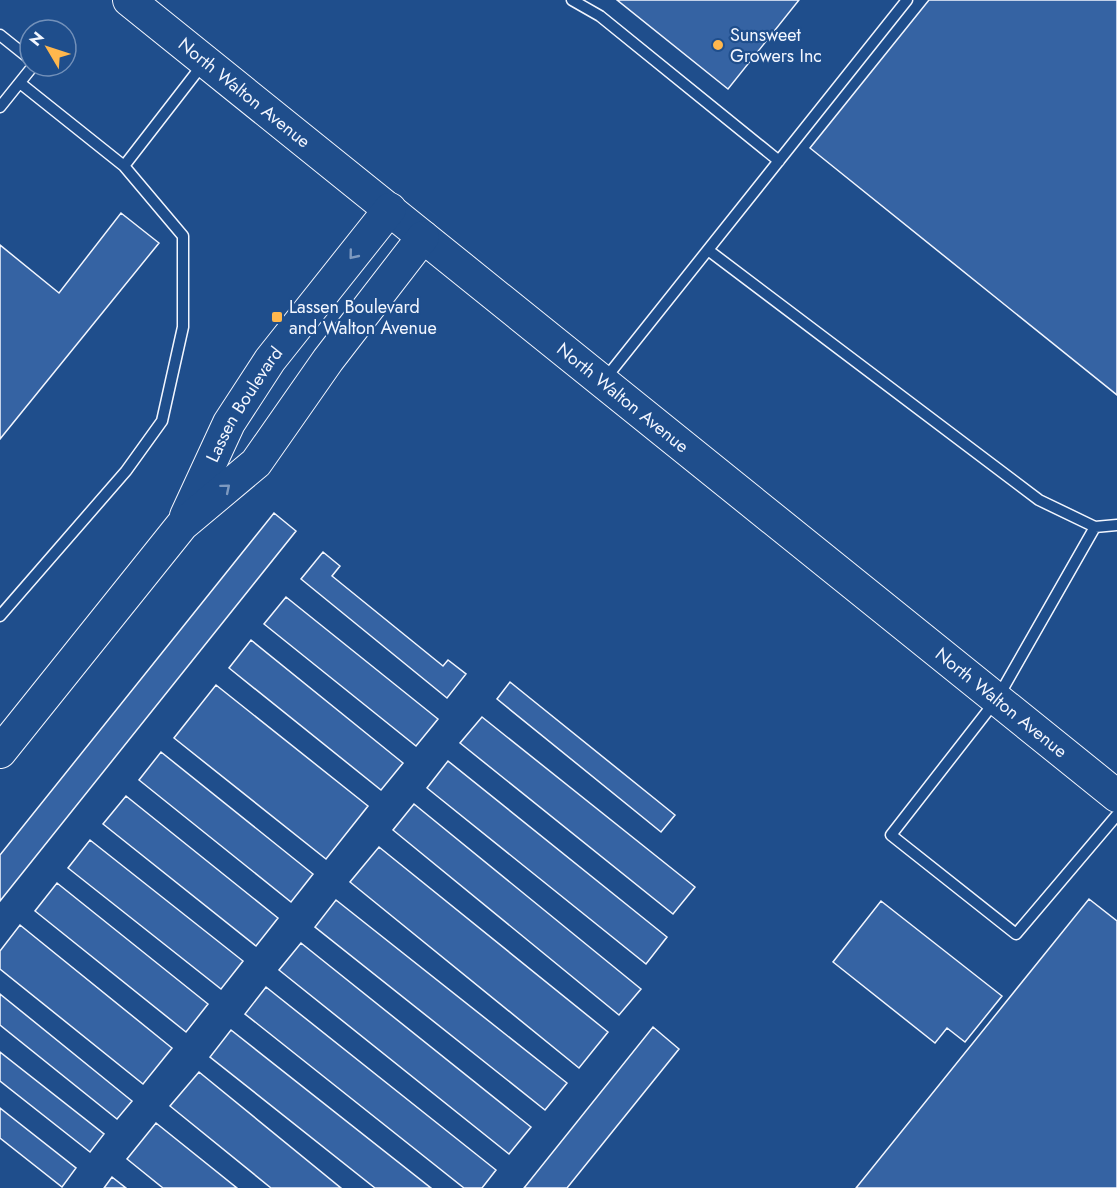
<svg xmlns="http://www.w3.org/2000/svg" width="1117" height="1188" viewBox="0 0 1117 1188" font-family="Jost,sans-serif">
  <rect width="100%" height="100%" fill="#1f4e8c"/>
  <path fill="#3563a3" stroke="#f2f6ff" stroke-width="1.5" d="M617 0H799L728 89Z
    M929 0H1117V395L810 148Z
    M121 213 159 243 0 439V245L59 293Z
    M274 513 296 531 0 901V855Z
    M323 552 340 566 332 576 443 666 448 660 466 674 447 698 301 579Z
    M286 597 438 719 416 746 264 624Z
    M251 640 403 763 381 790 229 668Z
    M510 682 675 815 661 832 497 699Z
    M216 685 368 806 326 859 174 738Z
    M482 717 695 887 673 914 460 743Z
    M161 752 313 874 291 902 139 780Z
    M448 761 667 937 646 964 427 788Z
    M126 796 278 918 256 946 103 824Z
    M414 804 641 989 619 1015 393 830Z
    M90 840 243 961 221 989 68 868Z
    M379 847 608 1032 579 1068 350 882Z
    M57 883 208 1004 186 1032 35 911Z
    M1089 899 1117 921V1188H856Z
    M336 900 567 1083 545 1110 315 927Z
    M881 901 1002 996 965 1042 947 1028 935 1043 833 962Z
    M20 925 172 1048 143 1084 0 969V951Z
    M301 943 531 1127 509 1154 279 970Z
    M266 987 496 1170 482 1188H464L245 1014Z
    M0 994 132 1101 117 1119 0 1025Z
    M653 1027 679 1049 567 1188H524Z
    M231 1030 431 1188H375L210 1057Z
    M0 1052 104 1134 90 1152 0 1081Z
    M199 1072 341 1188H271L170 1106Z
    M0 1108 76 1168 62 1187 0 1138Z
    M156 1123 237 1188H163L127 1159Z
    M112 1177 126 1188H104Z"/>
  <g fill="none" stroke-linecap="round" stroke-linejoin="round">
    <defs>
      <path id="lane" d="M572 0 600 16 779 161
        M0 35 30 59
        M20 83 124 166 203 64
        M0 107 33 66
        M708 250 1039 500 1095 527 1117 525
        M605 379 907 0
        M1095 527 997 699 891 835 1016 934 1117 815
        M0 616 126 471 162 421 183 327V236L124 166"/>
      <g id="secondary">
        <path id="s1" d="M129 0 1117 796"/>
        <path id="s2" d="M186 516 229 423 270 360 390 209"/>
        <path d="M0 752 182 525 256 463 328 360 423 237"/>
      </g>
    </defs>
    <use href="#lane" stroke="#f2f6ff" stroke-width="13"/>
    <use href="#secondary" stroke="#f2f6ff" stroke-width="34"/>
    <use href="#lane" stroke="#1f4e8c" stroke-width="10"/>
    <use href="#secondary" stroke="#1f4e8c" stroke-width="32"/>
  </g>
  <defs><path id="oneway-chevron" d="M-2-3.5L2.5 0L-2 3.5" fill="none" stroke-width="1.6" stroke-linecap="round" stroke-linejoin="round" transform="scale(1.5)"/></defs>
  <g stroke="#7e9ac0">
    <use href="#oneway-chevron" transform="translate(353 255) rotate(129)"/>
    <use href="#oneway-chevron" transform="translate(226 488) rotate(-40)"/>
  </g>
  <g fill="#ffb74d" stroke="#1f4e8c" stroke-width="2">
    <circle cx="718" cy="45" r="6"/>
    <rect x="271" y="311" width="12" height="12" rx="3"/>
  </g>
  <g text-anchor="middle" stroke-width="4.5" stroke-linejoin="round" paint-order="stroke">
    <g font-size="18" fill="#f2f6ff" stroke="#1f4e8c" text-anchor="start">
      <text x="730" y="41">Sunsweet<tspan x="730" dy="21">Growers Inc</tspan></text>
      <text x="289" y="313">Lassen Boulevard<tspan x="289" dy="21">and Walton Avenue</tspan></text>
    </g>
    <g font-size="18" fill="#f2f6ff" stroke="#1f4e8c">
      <text dy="6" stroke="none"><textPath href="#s1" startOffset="148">North Walton Avenue</textPath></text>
      <text dy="6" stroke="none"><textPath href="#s1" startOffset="634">North Walton Avenue</textPath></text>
      <text dy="6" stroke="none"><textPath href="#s2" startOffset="126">Lassen Boulevard</textPath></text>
      <text dy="6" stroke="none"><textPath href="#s1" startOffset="1120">North Walton Avenue</textPath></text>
    </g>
  </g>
  <g transform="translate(48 48) rotate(309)"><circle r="28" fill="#1f4e8c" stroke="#7391ba" stroke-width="1.5"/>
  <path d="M0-4.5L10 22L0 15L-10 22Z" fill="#ffb74d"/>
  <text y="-9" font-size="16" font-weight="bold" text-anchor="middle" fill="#f2f6ff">N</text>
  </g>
</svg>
